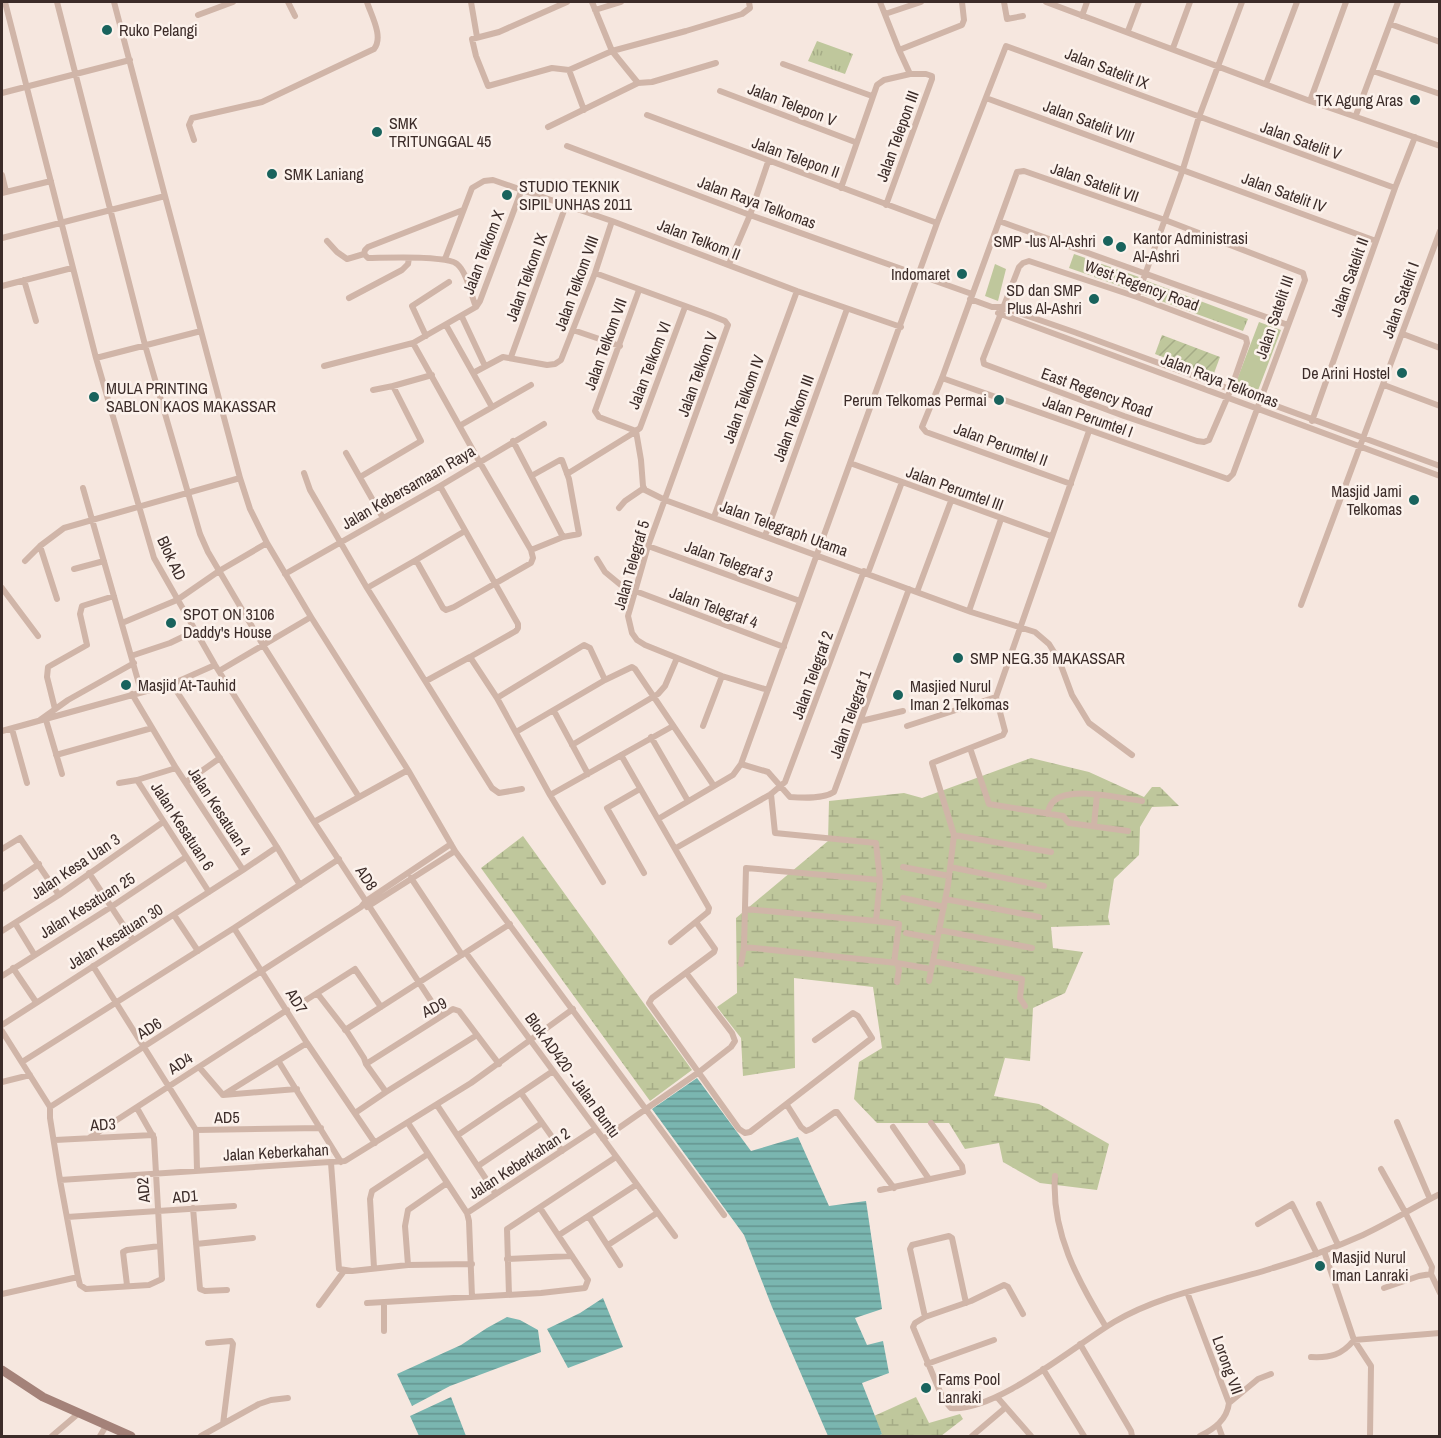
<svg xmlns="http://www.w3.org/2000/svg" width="1441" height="1438" viewBox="0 0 1441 1438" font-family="'Archivo Narrow',sans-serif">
  <defs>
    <pattern id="grass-tufts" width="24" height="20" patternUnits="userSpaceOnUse" patternTransform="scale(1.5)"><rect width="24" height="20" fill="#bfc79c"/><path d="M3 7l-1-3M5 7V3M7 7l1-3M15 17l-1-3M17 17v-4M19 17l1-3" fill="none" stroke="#a5ab86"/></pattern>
    <pattern id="wetland-marsh" width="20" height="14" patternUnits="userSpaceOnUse" patternTransform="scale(1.5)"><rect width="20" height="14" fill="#bfc79c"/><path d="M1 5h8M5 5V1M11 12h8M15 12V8" fill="none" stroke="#a5ab86"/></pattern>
    <pattern id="garden-furrows" width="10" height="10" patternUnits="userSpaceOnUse" patternTransform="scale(1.5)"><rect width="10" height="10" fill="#bfc79c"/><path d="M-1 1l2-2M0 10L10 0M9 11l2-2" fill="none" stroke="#a5ab86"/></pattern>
    <pattern id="water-rules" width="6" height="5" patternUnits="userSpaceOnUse" patternTransform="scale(1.5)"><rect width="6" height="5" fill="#7ab6b0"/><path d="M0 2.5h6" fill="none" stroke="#65948f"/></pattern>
  </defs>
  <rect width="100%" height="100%" fill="#f6e7df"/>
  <path fill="url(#grass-tufts)" d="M817 41 853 54 845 74 808 61Z
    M1147 281 1248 319 1243 331 1142 294Z"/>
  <path fill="url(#wetland-marsh)" d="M1031 758 1089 772 1144 797 1152 787H1160L1179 806 1152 807 1140 827 1139 855 1114 879 1108 917 1110 925 1051 927 1053 948 1083 952 1065 993 1033 1008 1030 1061 1005 1058 994 1096 1039 1104 1109 1144 1097 1190 1040 1183 1003 1162 999 1143 965 1149 949 1123H877L854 1099 859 1062 882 1048 873 987 794 978 795 1068 743 1076 741 1038 717 1007 737 993 736 918 828 841 829 801 904 793 922 798Z
    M523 836 692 1070 650 1101 481 868Z
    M916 1397 929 1423 960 1414 963 1419 941 1436H878L882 1434 874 1416Z"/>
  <path fill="url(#garden-furrows)" d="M1162 335 1220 357 1213 376 1155 354Z"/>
  <path fill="#bfc79c" d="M1074 254 1097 262 1092 276 1069 268Z
    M1099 263 1139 277 1134 291 1094 277Z
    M995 264 1006 269 998 301 985 296Z
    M1259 322 1281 330 1257 393 1235 385Z"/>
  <path fill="url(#water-rules)" d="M697 1078 751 1151 798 1137 829 1206 866 1201 882 1309 855 1318 867 1345 883 1341 889 1373 862 1383 882 1434 878 1436H828L772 1307 744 1235 652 1109Z
    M603 1298 623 1347 568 1368 547 1329 580 1313Z
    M507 1317 520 1320 538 1330 541 1352 450 1386 412 1406 397 1374 461 1345 487 1328Z
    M451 1397 466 1436H419L410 1416Z"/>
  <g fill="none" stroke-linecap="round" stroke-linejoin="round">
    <path stroke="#d0b5a8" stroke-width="6" d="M5 2 96 358 154 558 215 665 314 822 441 1016
      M57 2 145 345 200 534 208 552 263 645 359 797
      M288 2 295 16
      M471 2 477 37
      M567 2 499 32 472 39 476 56 488 86 552 68 569 70
      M592 2 612 51 638 83 652 82 716 63
      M880 2 899 50
      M1004 2 1007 19 1023 16
      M1046 2 1310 101 1440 146
      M595 10 621 2
      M885 14 921 2
      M198 15 233 2
      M1082 16 1087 2
      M1390 24 1440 42
      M1128 31 1139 2
      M1173 48 1190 2
      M783 64 872 96
      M1373 71 1440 94
      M1266 84 1297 2
      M720 91 855 142
      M2 93 130 60
      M986 98 1376 241
      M1310 101 1346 2
      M584 110 569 70 612 51 686 31 742 14 750 8 749 2
      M647 115 937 223
      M1356 115 1398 2
      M548 127 638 83
      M194 140 189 125 192 118 262 102 374 49C384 37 371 15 367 2
      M567 146 750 215 972 294
      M2 175 6 192
      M841 188 877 85 884 80 910 74 899 50 962 25 964 20 962 2
      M2 193 51 181
      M886 205 932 79V76L926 74H910
      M463 210 368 247 365 250 364 254 368 258C384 258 447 255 457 264 467 272 471 295 476 307
      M999 221 1288 325
      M2 238 165 196 114 2
      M327 241 337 252 347 259 364 254
      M445 259 472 188 484 181 493 180 612 221 797 291 901 327
      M1029 261 1137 297 1246 338 1247 343 1231 389 1209 440 1204 442 1197 441 1124 416 984 364 983 359 1019 267 1023 263Z
      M729 264 750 215 768 162
      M595 273 710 315 725 321 728 325 648 546 628 616 632 633 637 640 645 645 722 676 768 690
      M24 280 36 321
      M2 286 72 268
      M639 290 595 411 599 417 636 431 641 460 643 486 645 490 665 500 971 612 1035 632 1049 644 1059 660 1072 695 1089 723 1132 755
      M1137 297 1183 169 1199 117 1242 2
      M349 298 402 270 408 264 409 258
      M970 299 992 307H1002L1074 332 1440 466
      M998 313 1440 476
      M462 317 485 366
      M446 325 473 373
      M573 330 620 346
      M1403 334 1440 348
      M426 336 412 306 449 282
      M413 343 479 461 531 550 563 537 579 534 569 479 562 460H560L533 475
      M511 357 566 205
      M96 358 201 331 165 196
      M324 366 413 343 476 307 480 301 522 189
      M942 378 1228 479 1233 474 1305 280 1303 273 1165 220 1024 171 1017 172 942 378 922 427 926 432 1071 484
      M1384 385 1440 406
      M373 390 393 386
      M492 407 473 373 503 357 547 365 555 364 561 360 595 273 612 221
      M1312 421 1395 188 1415 137
      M461 425 531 385
      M636 431 640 428 685 307
      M513 441 563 537
      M346 453 383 518
      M850 463 1051 536
      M304 473 310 490 367 588 492 788 499 793 522 789
      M567 474 635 432
      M360 477 421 441 393 386 432 375
      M240 478 250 509 267 543
      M440 486 518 624V628L516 631 470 657 497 698 584 645 590 648 605 680
      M83 488 141 691
      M619 508 625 501 644 488
      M714 517 797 291
      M465 531 416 560 443 608 446 610 454 607 531 563 533 558 531 550
      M765 536 847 309
      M648 546 800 601
      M597 559 605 572 622 586 784 647
      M25 561 40 546
      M74 569 104 561
      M868 573 902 482
      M285 574 440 486 544 424
      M2 588 38 636
      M367 588 416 560
      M917 592 951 501
      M57 599 40 546 64 528 240 478 201 331
      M1301 605 1440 231
      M969 611 1001 519
      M311 617 408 770 455 851 724 1215
      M122 623 177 600 219 571 267 543 311 617 219 671
      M131 656 170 643 195 631
      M426 681 470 657
      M172 684 277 847
      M132 694 176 768 243 870 277 847 300 885
      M497 698 550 795 603 882
      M55 709 47 677 48 667 87 645 80 614 82 606 114 596
      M554 711 588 774
      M40 720 68 700 134 663
      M46 720 62 774
      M861 721 903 711
      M703 726 722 676
      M907 726 996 697
      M12 729 27 783
      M2 731 172 684 215 665
      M516 732 605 680 632 667 635 669 714 786
      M651 737 688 801
      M572 745 658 694 665 686 677 658
      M970 748 989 804 1063 816 1069 823 1128 831
      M56 755 152 728
      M621 755 709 908 708 912 671 942
      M741 764 768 772 790 797C804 798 823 799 834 792L909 589
      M176 768 137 780 209 892
      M186 782 220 758
      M119 783 137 780
      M640 789 607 808 644 873
      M771 794 775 833 876 843 880 880
      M550 795 673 726
      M1047 814C1049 809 1050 804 1054 801 1070 786 1120 798 1142 801
      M658 819 733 775 741 764 937 223 1006 46 1395 188
      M314 822 408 770
      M1094 825 1097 795
      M954 835 1051 852
      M676 848 771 794 785 782 864 571
      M2 849 20 838 59 895
      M903 867 949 876
      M950 867 1044 886
      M89 873 133 940
      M411 878 462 955
      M2 889 39 864
      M903 898 944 907
      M945 899 1039 917
      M367 907 455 851
      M745 909 876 921 880 880 746 868 744 947 897 963 899 970 897 982
      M174 915 198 951
      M876 921 899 924 894 963
      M696 922 715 949 714 952 652 998 649 1003 739 1129 745 1133 750 1132 872 1038 858 1016 853 1013 815 1040
      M15 923 34 954
      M234 928 307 1043 375 1143
      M939 930 1032 948
      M2 931 59 895 163 822
      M906 933 937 939
      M466 953 675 1236
      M933 961 1022 979 1020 998 1025 1006
      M897 963 931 969
      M741 964 744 947
      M93 966 196 1130 321 1128
      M13 968 36 1002
      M2 976 111 907 186 857
      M929 981 948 885 954 835 932 763 1003 735 1005 731 996 697 1089 431
      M317 993 348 1033 364 1058 366 1064 386 1092 355 1113
      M303 1002 355 969 381 1007
      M2 1025 243 870
      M345 1030 510 924
      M2 1031 50 1107V1118L60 1180 78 1277 80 1285 86 1289 149 1285 162 1279 154 1138 137 1108
      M22 1062 234 928 339 859
      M279 1062 341 1162
      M366 1064 453 1009 459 1011 499 1064
      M199 1067 223 1095 307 1043
      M2 1082 30 1075
      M386 1092 477 1035
      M521 1093 562 1151
      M223 1095 297 1089
      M437 1105 496 1194
      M787 1105 801 1127 806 1131 811 1129 835 1112H837L894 1188
      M50 1107 361 907 366 901 451 844
      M1397 1122 1430 1199
      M408 1123 467 1213 469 1221 472 1297
      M893 1127 929 1179
      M196 1130 197 1170
      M458 1135 553 1071
      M89 1138 287 1010
      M603 1139 699 1072 731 1047 735 1041 732 1033 687 974
      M55 1140 153 1135
      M331 1163 339 1269 352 1271 408 1265
      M478 1166 542 1123
      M1381 1169 1405 1212 1432 1267 1431 1274 1440 1293
      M1055 1176C1051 1232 1078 1281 1106 1327
      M60 1180 345 1161 471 1083 573 1009
      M447 1183 408 1210 405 1226 408 1265 472 1264
      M880 1190 963 1172 962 1166 931 1123
      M1319 1204 1338 1245
      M193 1208 200 1289 205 1291 227 1290
      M467 1213 595 1129
      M67 1217 234 1206
      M589 1217 620 1265
      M1258 1224 1292 1204 1317 1254
      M559 1235 636 1185
      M196 1244 253 1238
      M608 1245 657 1213
      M1324 1251 1354 1340 1371 1366 1370 1436
      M507 1259 572 1256
      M374 1268 370 1199 372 1191 428 1154
      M127 1285 123 1252 127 1250 160 1246
      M1384 1288 1419 1276 1431 1274
      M1187 1292 1229 1403C1227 1420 1214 1429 1200 1436
      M2 1294 78 1277
      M509 1295 507 1229 616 1157
      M367 1303 541 1293 585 1288 588 1280 540 1208
      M384 1303V1331
      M966 1303 952 1238 949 1236 912 1245 910 1249 925 1317 915 1323 913 1327 943 1399 951 1408C996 1412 1074 1346 1114 1322 1163 1293 1220 1285 1273 1268 1304 1259 1334 1248 1363 1235 1389 1223 1414 1207 1440 1194
      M319 1305 344 1271
      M925 1317 971 1301 1004 1285 1008 1287 1023 1314
      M208 1343 231 1341 233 1344 223 1424
      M1080 1344 1131 1431 1132 1436
      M1311 1357C1330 1358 1342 1355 1354 1340L1440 1333
      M927 1364 994 1340
      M1043 1369 1084 1436
      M997 1397 1031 1436
      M1229 1403 1258 1379 1271 1374
      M1218 1425 1222 1436
      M52 1436 79 1413
      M100 1436 106 1426
      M201 1436 259 1404 271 1400 288 1398
      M972 1436 1005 1408"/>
    <path stroke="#a48279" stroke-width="9" d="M2 1370 43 1397 131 1436"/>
  </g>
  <g fill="#19635d" stroke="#fcf2ec" stroke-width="2">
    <circle cx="107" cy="30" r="6"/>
    <circle cx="1415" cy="100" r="6"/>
    <circle cx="377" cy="132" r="6"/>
    <circle cx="272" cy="174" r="6"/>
    <circle cx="507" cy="195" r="6"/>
    <circle cx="1108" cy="241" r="6"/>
    <circle cx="1121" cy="247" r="6"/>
    <circle cx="962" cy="274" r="6"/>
    <circle cx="1094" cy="299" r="6"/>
    <circle cx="1402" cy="373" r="6"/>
    <circle cx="94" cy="397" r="6"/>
    <circle cx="999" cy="400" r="6"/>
    <circle cx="1414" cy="500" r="6"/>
    <circle cx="171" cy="623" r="6"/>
    <circle cx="958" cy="658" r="6"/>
    <circle cx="126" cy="685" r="6"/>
    <circle cx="898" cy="695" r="6"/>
    <circle cx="1320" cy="1266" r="6"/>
    <circle cx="926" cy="1388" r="6"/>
  </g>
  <g text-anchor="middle" stroke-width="5" stroke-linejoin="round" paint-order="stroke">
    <g font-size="16" fill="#3c2c29" stroke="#fcf2ec" text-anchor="start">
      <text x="119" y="36">Ruko Pelangi</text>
      <text x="1403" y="106" text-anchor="end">TK Agung Aras</text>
      <text x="389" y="129">SMK<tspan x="389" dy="18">TRITUNGGAL 45</tspan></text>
      <text x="284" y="180">SMK Laniang</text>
      <text x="519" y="192">STUDIO TEKNIK<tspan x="519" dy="18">SIPIL UNHAS 2011</tspan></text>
      <text x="1133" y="244">Kantor Administrasi<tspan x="1133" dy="18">Al-Ashri</tspan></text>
      <text x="1096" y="247" text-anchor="end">SMP -lus Al-Ashri</text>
      <text x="950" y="280" text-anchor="end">Indomaret</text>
      <text x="1082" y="296" text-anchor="end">SD dan SMP<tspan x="1082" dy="18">Plus Al-Ashri</tspan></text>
      <text x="1390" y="379" text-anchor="end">De Arini Hostel</text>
      <text x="106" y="394">MULA PRINTING<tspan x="106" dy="18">SABLON KAOS MAKASSAR</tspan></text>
      <text x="987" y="406" text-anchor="end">Perum Telkomas Permai</text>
      <text x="1402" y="497" text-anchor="end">Masjid Jami<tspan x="1402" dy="18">Telkomas</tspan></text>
      <text x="183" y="620">SPOT ON 3106<tspan x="183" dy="18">Daddy's House</tspan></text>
      <text x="970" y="664">SMP NEG.35 MAKASSAR</text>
      <text x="138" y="691">Masjid At-Tauhid</text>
      <text x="910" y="692">Masjied Nurul<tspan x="910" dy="18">Iman 2 Telkomas</tspan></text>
      <text x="1332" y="1263">Masjid Nurul<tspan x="1332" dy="18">Iman Lanraki</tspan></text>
      <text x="938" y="1385">Fams Pool<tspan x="938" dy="18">Lanraki</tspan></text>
    </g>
    <g font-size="16" fill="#3c2c29" stroke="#fcf2ec">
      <text transform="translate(1107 68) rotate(21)" y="6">Jalan Satelit IX</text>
      <text transform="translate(792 104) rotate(21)" y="6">Jalan Telepon V</text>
      <text transform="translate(1089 121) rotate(20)" y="6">Jalan Satelit VIII</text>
      <text transform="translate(897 136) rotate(-70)" y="6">Jalan Telepon III</text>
      <text transform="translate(1301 140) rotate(20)" y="6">Jalan Satelit V</text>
      <text transform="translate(796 157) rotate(20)" y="6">Jalan Telepon II</text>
      <text transform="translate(1095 182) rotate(19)" y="6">Jalan Satelit VII</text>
      <text transform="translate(1284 192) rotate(20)" y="6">Jalan Satelit IV</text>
      <text transform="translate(757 202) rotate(20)" y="6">Jalan Raya Telkomas</text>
      <text transform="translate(699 239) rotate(21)" y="6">Jalan Telkom II</text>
      <text transform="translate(483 252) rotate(-69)" y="6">Jalan Telkom X</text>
      <text transform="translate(526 277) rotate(-70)" y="6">Jalan Telkom IX</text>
      <text transform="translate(1349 277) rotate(-70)" y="6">Jalan Satelit II</text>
      <text transform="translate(576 283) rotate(-70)" y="6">Jalan Telkom VIII</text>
      <text transform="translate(1142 285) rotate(20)" y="6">West Regency Road</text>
      <text transform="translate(1400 300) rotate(-70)" y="6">Jalan Satelit I</text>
      <text transform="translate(1274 317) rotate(-71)" y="6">Jalan Satelit III</text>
      <text transform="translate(605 344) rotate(-70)" y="6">Jalan Telkom VII</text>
      <text transform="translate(649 365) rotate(-69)" y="6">Jalan Telkom VI</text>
      <text transform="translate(697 374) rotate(-70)" y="6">Jalan Telkom V</text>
      <text transform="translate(1220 380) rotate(21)" y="6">Jalan Raya Telkomas</text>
      <text transform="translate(1097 392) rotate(20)" y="6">East Regency Road</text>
      <text transform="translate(743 399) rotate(-70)" y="6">Jalan Telkom IV</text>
      <text transform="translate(1088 416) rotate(20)" y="6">Jalan Perumtel I</text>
      <text transform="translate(793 418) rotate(-70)" y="6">Jalan Telkom III</text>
      <text transform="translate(1001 444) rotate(20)" y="6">Jalan Perumtel II</text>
      <text transform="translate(408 487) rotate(-30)" y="6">Jalan Kebersamaan Raya</text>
      <text transform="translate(955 488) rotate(20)" y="6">Jalan Perumtel III</text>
      <text transform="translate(784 528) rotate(20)" y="6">Jalan Telegraph Utama</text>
      <text transform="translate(172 558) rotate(65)" y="6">Blok AD</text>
      <text transform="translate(729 561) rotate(20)" y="6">Jalan Telegraf 3</text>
      <text transform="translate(631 565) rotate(-74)" y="6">Jalan Telegraf 5</text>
      <text transform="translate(714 607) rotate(20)" y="6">Jalan Telegraf 4</text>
      <text transform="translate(812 675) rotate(-70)" y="6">Jalan Telegraf 2</text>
      <text transform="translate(850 714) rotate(-70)" y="6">Jalan Telegraf 1</text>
      <text transform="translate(220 811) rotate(57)" y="6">Jalan Kesatuan 4</text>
      <text transform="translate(183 826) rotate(57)" y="6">Jalan Kesatuan 6</text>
      <text transform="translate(75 866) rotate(-34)" y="6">Jalan Kesa Uan 3</text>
      <text transform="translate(367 878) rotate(57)" y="6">AD8</text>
      <text transform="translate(87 905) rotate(-32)" y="6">Jalan Kesatuan 25</text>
      <text transform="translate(115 936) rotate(-32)" y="6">Jalan Kesatuan 30</text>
      <text transform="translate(297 1001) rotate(58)" y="6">AD7</text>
      <text transform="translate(434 1007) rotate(-26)" y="6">AD9</text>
      <text transform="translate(149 1028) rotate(-32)" y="6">AD6</text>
      <text transform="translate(180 1063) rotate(-33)" y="6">AD4</text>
      <text transform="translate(573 1075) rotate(54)" y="6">Blok AD420 - Jalan Buntu</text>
      <text transform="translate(227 1117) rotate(-1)" y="6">AD5</text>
      <text transform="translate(103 1124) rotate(-3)" y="6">AD3</text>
      <text transform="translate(276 1152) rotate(-3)" y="6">Jalan Keberkahan</text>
      <text transform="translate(519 1163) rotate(-33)" y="6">Jalan Keberkahan 2</text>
      <text transform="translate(143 1190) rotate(-94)" y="6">AD2</text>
      <text transform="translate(185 1196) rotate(-4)" y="6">AD1</text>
      <text transform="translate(1228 1365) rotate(70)" y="6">Lorong VII</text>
    </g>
  </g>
  <rect width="1441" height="1438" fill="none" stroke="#3c2c29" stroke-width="6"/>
</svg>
